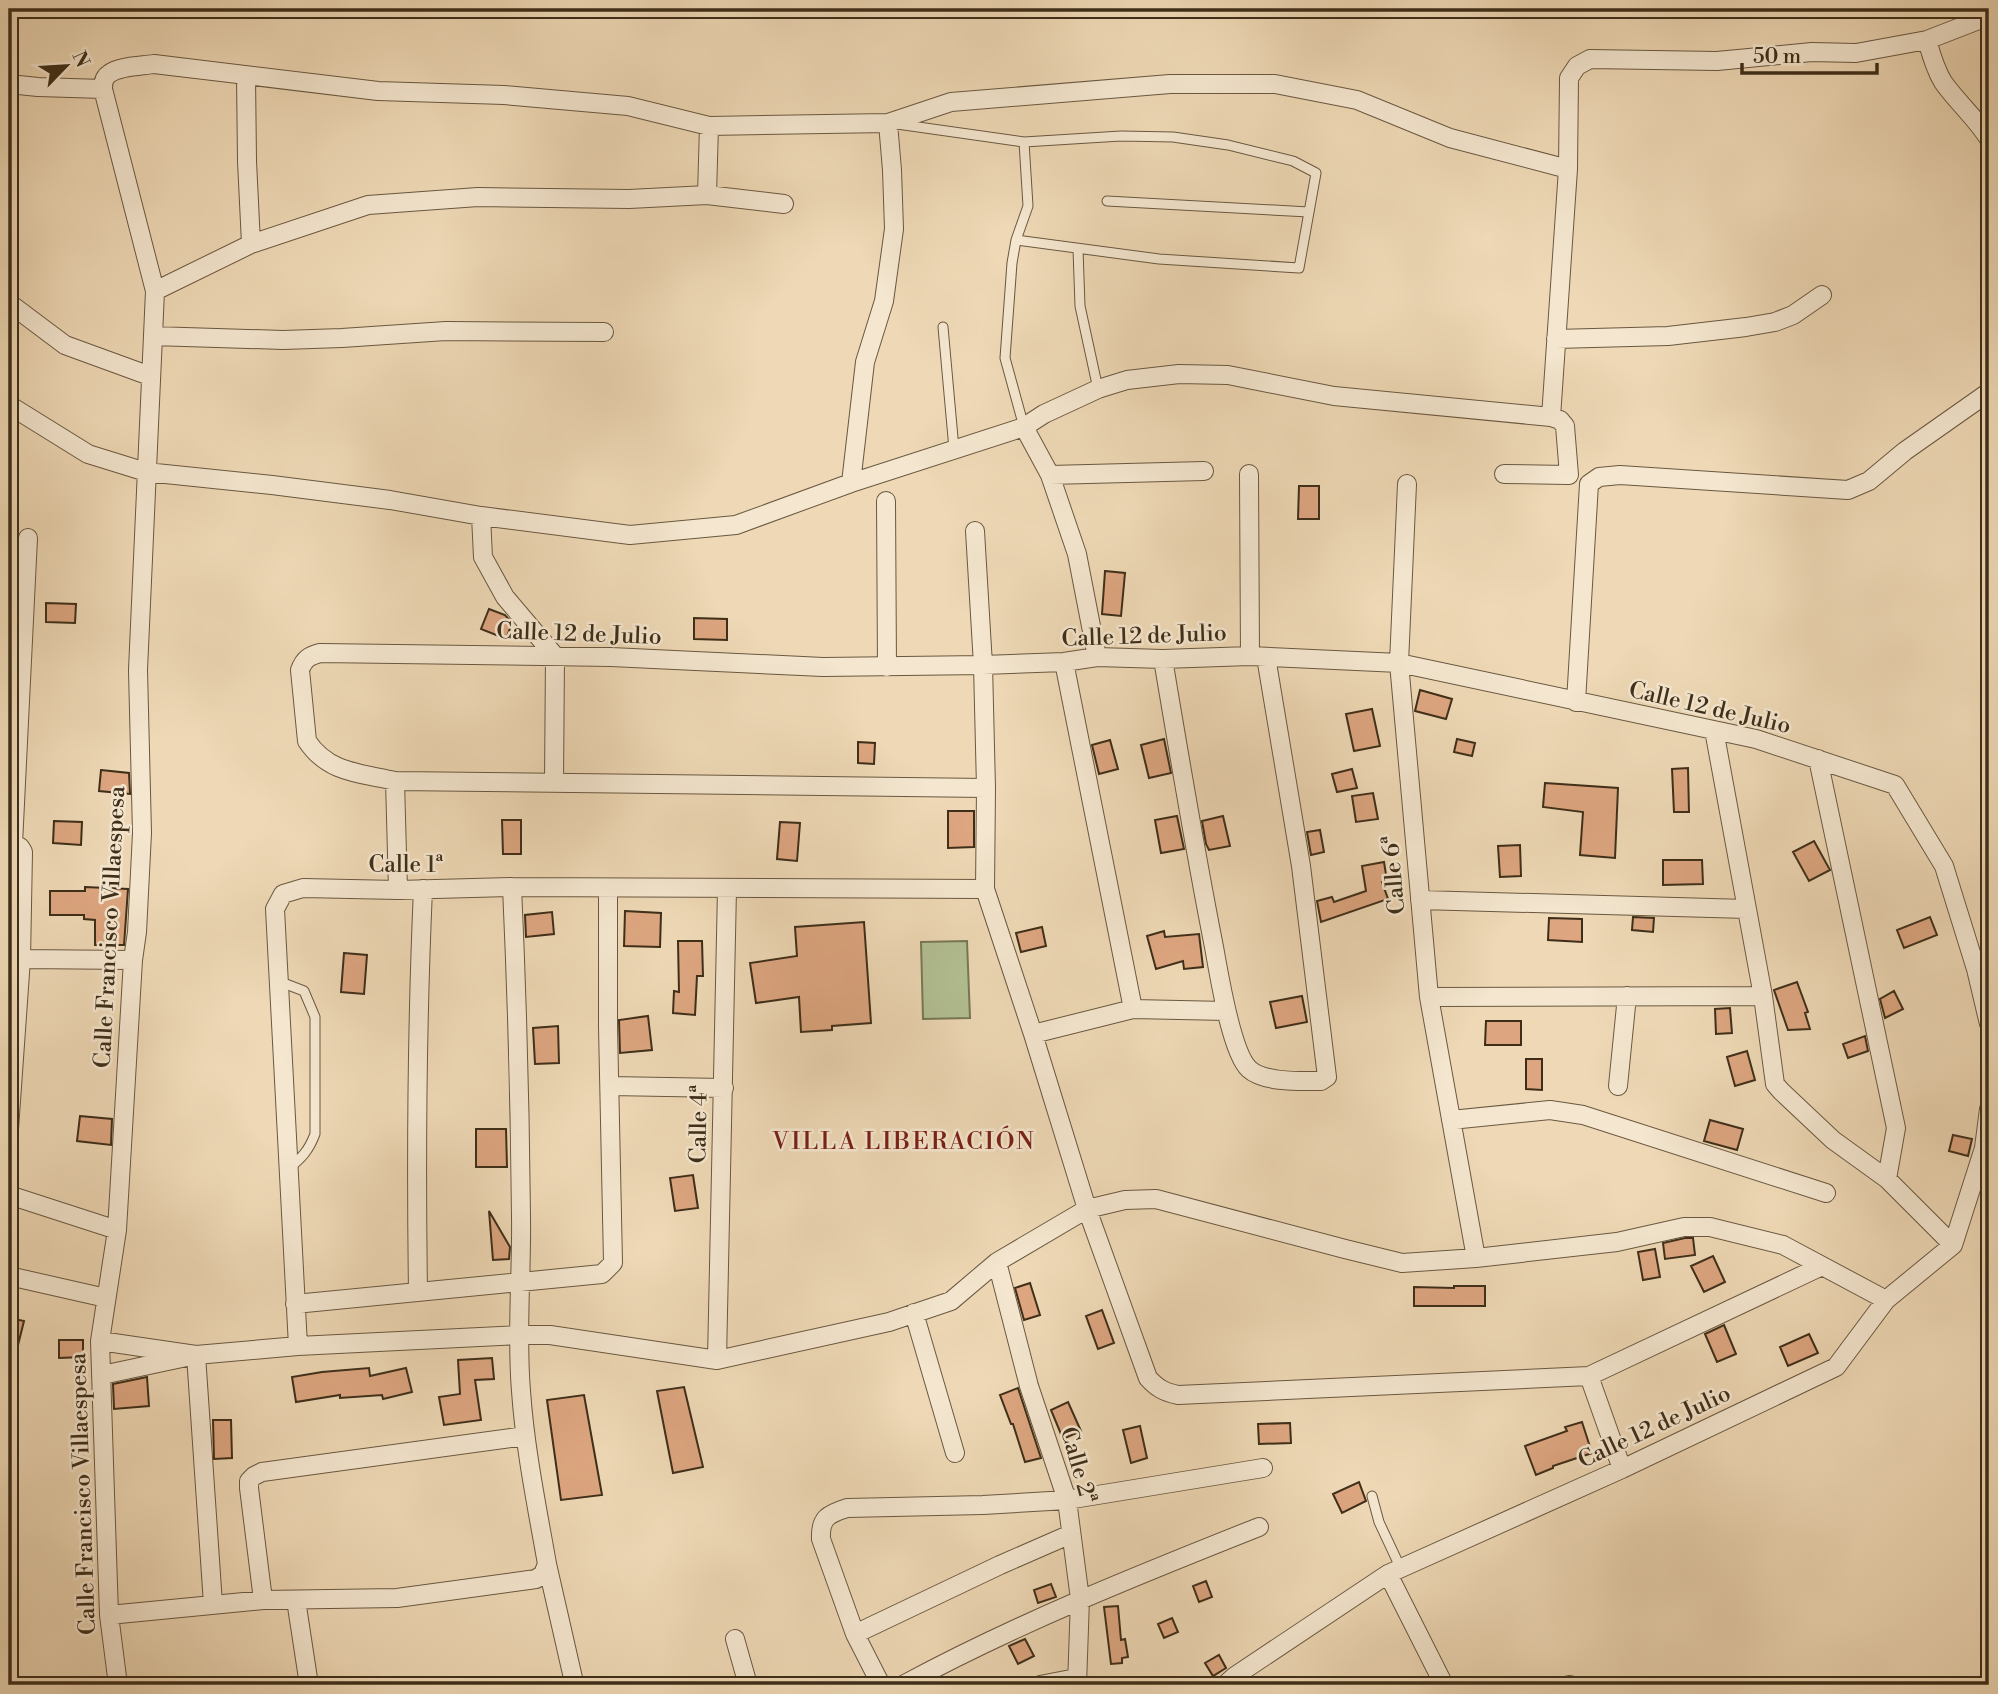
<svg xmlns="http://www.w3.org/2000/svg" width="1998" height="1694" viewBox="0 0 1998 1694" font-family="'Libre Bodoni',serif">
  <rect width="100%" height="100%" fill="#eed8b5"/>
  <filter id="stains"><feTurbulence type="fractalNoise" baseFrequency=".00286" numOctaves="4"/><feColorMatrix values="0 0 0 0 .2 0 0 0 0 .09 0 0 0 0 .02 0 0 0 .5 -.17"/></filter>
  <radialGradient id="worn" r=".72"><stop offset=".6" stop-color="#630" stop-opacity="0"/><stop offset="1" stop-color="#630" stop-opacity=".3"/></radialGradient>
  <path fill="#b2c093" stroke="#787756" stroke-width="2" d="M967 941 970 1018 923 1019 921 942Z"/>
  <path fill="#dda680" stroke="#3e2e19" stroke-width="2" d="M1299 486H1319V519H1298Z
    M1105 571 1125 573 1121 616 1102 614Z
    M46 603 76 604 75 623 46 622Z
    M489 609 505 615 512 623 506 639 481 629Z
    M694 618 727 619V640L694 639Z
    M1420 690 1452 699 1446 719 1415 711Z
    M1372 709 1380 746 1354 751 1346 714Z
    M1164 739 1171 773 1149 778 1141 745Z
    M1457 739 1475 743 1472 756 1454 752Z
    M1110 740 1118 769 1099 774 1092 745Z
    M858 742 875 743 874 764 858 763Z
    M1688 768 1689 812H1674L1672 769Z
    M1352 769 1357 788 1337 792 1332 774Z
    M101 770 129 773 130 794 99 791Z
    M1545 783 1618 788 1615 858 1580 855 1583 812 1543 807Z
    M1373 793 1378 819 1356 822 1352 796Z
    M948 811H974V847L948 848Z
    M1177 816 1184 849 1161 853 1155 820Z
    M1223 816 1230 846 1209 850 1206 844 1202 821Z
    M502 820H521V854H503Z
    M54 821 82 822 81 845 53 843Z
    M780 822 800 823 797 861 777 859Z
    M1320 830 1324 852 1311 855 1307 832Z
    M1814 841 1830 870 1809 881 1793 852Z
    M1520 845 1521 876 1500 877 1498 846Z
    M1663 860H1702L1703 884 1663 885Z
    M1384 862 1387 881 1382 882 1388 899 1321 922 1317 901 1332 897 1334 902 1366 891 1362 866Z
    M85 887 128 889 124 945H95V920L84 919V915H50V891H85Z
    M625 911 661 913 660 947 624 946Z
    M552 912 554 934 526 937 525 915Z
    M1633 917 1654 918 1653 932 1632 930Z
    M1930 917 1937 935 1904 948 1897 930Z
    M1549 918 1582 919V942L1548 940Z
    M864 922 871 1023 832 1026V1030L801 1032 799 997 756 1003 750 963 797 956 795 927Z
    M1042 927 1046 946 1021 952 1016 933Z
    M1164 931 1165 937 1199 934 1203 967 1184 969 1183 961 1156 969 1147 936Z
    M678 941H702L703 976H697L695 1015 673 1013 674 991 679 992Z
    M344 953 367 955 364 994 341 992Z
    M1797 982 1808 1012 1805 1013 1810 1029 1788 1030 1774 990Z
    M1894 991 1903 1009 1885 1018 1880 999Z
    M1302 996 1307 1022 1276 1028 1270 1002Z
    M1730 1008 1732 1033 1716 1034 1715 1009Z
    M648 1016 652 1050 620 1053 619 1020Z
    M1486 1021H1521V1045H1485Z
    M558 1026 559 1063 535 1064 533 1028Z
    M1865 1036 1868 1051 1848 1058 1843 1044Z
    M1747 1051 1755 1080 1735 1086 1727 1057Z
    M1526 1059H1542V1090L1526 1089Z
    M80 1116 112 1119 111 1145 77 1141Z
    M1710 1120 1743 1129 1737 1150 1704 1141Z
    M476 1129H506L507 1167H476Z
    M1953 1135 1972 1139 1968 1156 1949 1151Z
    M693 1175 698 1208 675 1211 670 1178Z
    M489 1211 510 1247 509 1259 493 1260Z
    M1685 1238H1693L1695 1255 1665 1259 1663 1243Z
    M1655 1249 1660 1277 1643 1280 1638 1252Z
    M1713 1256 1725 1282 1704 1292 1691 1266Z
    M1030 1283 1040 1315 1024 1320 1015 1288Z
    M1454 1286H1485V1306H1414V1287L1454 1288Z
    M1102 1310 1114 1343 1098 1349 1086 1316Z
    M9 1318 24 1321 14 1361 9 1360Z
    M1724 1325 1736 1354 1717 1362 1705 1334Z
    M1809 1334 1818 1353 1788 1366 1780 1347Z
    M59 1340H83V1357L59 1358Z
    M492 1358 494 1379 475 1380 481 1420 444 1425 439 1397 460 1394 458 1360Z
    M369 1368 370 1376 406 1368 412 1392 383 1399 382 1395 340 1398V1395L296 1402 292 1377 322 1372Z
    M147 1377 149 1406 114 1409 113 1384Z
    M684 1387 703 1467 673 1473 657 1391Z
    M1018 1388 1041 1458 1025 1462 1013 1424H1011L1000 1395Z
    M584 1395 602 1495 561 1500 547 1400Z
    M1068 1402 1081 1431 1063 1439 1051 1410Z
    M213 1420H231L232 1458 214 1459Z
    M1582 1422 1592 1453 1553 1466V1468L1536 1475 1525 1446 1567 1431 1565 1427Z
    M1290 1423 1291 1443 1259 1444 1258 1424Z
    M1140 1426 1147 1458 1131 1463 1123 1430Z
    M1359 1482 1366 1501 1342 1513 1333 1494Z
    M1206 1581 1212 1597 1199 1602 1193 1586Z
    M1051 1584 1056 1597 1038 1603 1034 1590Z
    M1118 1606 1121 1640 1125 1639 1128 1657 1122 1658V1663L1111 1664 1104 1607Z
    M1172 1618 1178 1632 1164 1638 1158 1624Z
    M1025 1639 1034 1656 1018 1664 1009 1646Z
    M1219 1655 1226 1668 1213 1676 1205 1663Z"/>
  <g fill="none" stroke-linecap="round" stroke-linejoin="round">
    <defs>
      <path id="lane" d="M897 124 1024 142 1121 136 1173 137 1228 145 1293 161 1316 173 1299 268 1159 259 1016 240
        M1107 201 1309 212
        M1078 249 1080 306 1098 389
        M943 327 954 449
        M1024 427 1005 358 1012 263 1016 240 1028 206 1024 142
        M278 981 304 991 315 1017V1134C309 1150 302 1158 288 1169
        M1372 1496 1379 1522 1401 1569"/>
      <path id="street" d="M1927 40C1931 54 1935 69 1943 82 1957 102 1976 118 1989 139
        M246 76 247 161 251 244
        M9 84 38 87 103 89
        M707 195 709 126
        M155 291 251 244 368 205 478 197 629 199 707 195 784 204
        M9 303 65 345 150 376
        M153 336 283 340 342 338 446 331 604 332
        M1556 339 1668 336 1746 327 1775 322 1793 315 1822 295
        M9 405 88 454 146 472 272 485 390 500 481 516 630 535 736 525 851 483 1024 427 1044 414 1098 389 1127 380 1179 374 1228 375 1334 396 1551 417 1560 420 1565 426 1569 475 1504 474
        M1551 417 1568 169 1569 78 1577 66 1590 59 1717 61 1812 52 1856 53 1927 40 1989 16
        M1024 427 1050 475 1077 554 1097 657
        M1249 474 1250 656
        M1050 475 1204 471
        M851 483 865 362 884 301 894 229 892 170 888 123
        M1407 484 1399 663 1429 997 1476 1258
        M1589 484 1599 477 1620 475 1848 490 1869 481 1905 451 1989 392
        M886 501 887 667
        M481 516 483 557 505 597 555 656 554 782
        M975 531 983 665 986 788 985 889 1033 1034 1087 1209 1148 1378C1157 1388 1164 1392 1178 1395L1589 1376 1822 1266
        M1163 659C1179 755 1195 851 1214 947 1219 974 1231 1052 1249 1069 1264 1083 1302 1081 1321 1081L1327 1077 1301 866 1266 657
        M1064 662 1133 1009
        M1576 702 1589 484
        M1714 730 1763 996 1775 1084 1781 1091 1833 1140 1887 1179 1953 1245
        M1818 759 1896 1128 1887 1179
        M395 781 398 890
        M986 788 395 781C360 773 328 773 307 741L300 670C304 659 309 656 320 653L611 657 823 667 983 665 1064 662 1097 657 1163 659 1250 656 1399 663 1756 739 1895 785 1944 866 1976 969 1989 1024
        M1420 900 1747 909
        M21 959 133 960
        M1429 997 1763 996
        M1033 1034 1133 1009 1226 1011
        M610 1086 724 1088
        M1618 1086 1627 996
        M1451 1120 1550 1110 1583 1115 1826 1193
        M9 1129 21 959 23 852 20 847 13 844 28 538
        M9 1195 117 1230
        M997 1262 1029 1386 1067 1500 1080 1599 1077 1685
        M9 1276 106 1298
        M418 1292C416 1158 417 1024 423 889
        M295 1304 602 1274 613 1263 608 1027V888
        M914 1313 955 1453
        M100 1341 196 1355 298 1346 519 1335H550L717 1360 889 1322 951 1301 997 1262 1087 1209 1125 1200 1156 1199 1345 1249 1402 1263 1476 1258 1617 1242 1684 1227H1710L1783 1245 1886 1300
        M298 1346 275 909 283 894 303 888 398 890 512 887 985 889
        M717 1360 727 889
        M102 1375 196 1355 213 1604
        M1589 1376 1622 1469
        M547 1564 573 1678
        M1388 1574 1444 1685
        M263 1600 249 1488V1481L254 1476 262 1472 525 1436
        M296 1600 309 1685
        M109 1615 263 1600 397 1598 536 1579 543 1574 547 1564C537 1507 525 1449 521 1391 516 1333 522 1274 521 1216 520 1106 517 996 512 887
        M855 1634 1000 1565 1071 1534
        M735 1639 748 1685
        M118 1685 109 1615 100 1341 117 1230 133 960 137 932 142 833 138 670 155 291 103 89C103 84 104 77 109 74 119 66 142 66 154 64L378 91 504 95 628 106 709 126 888 123 951 102 1170 84H1275L1357 100 1450 138 1568 169
        M881 1685 855 1634 821 1539C820 1518 828 1514 847 1508L983 1505 1067 1500 1263 1468
        M903 1685C1018 1623 1138 1575 1259 1527
        M1040 1685 1076 1678
        M1225 1685 1235 1676 1388 1574 1622 1469 1836 1367 1886 1300 1953 1245 1984 1148 1989 1109
        M1569 1685H1570"/>
    </defs>
    <use href="#lane" stroke="#6a5840" stroke-width="11"/>
    <use href="#street" stroke="#6a5840" stroke-width="20"/>
    <use href="#lane" stroke="#f4e6cf" stroke-width="9"/>
    <use href="#street" stroke="#f4e6cf" stroke-width="18"/>
  </g>
  <g text-anchor="middle" stroke-width="5" stroke-linejoin="round" paint-order="stroke">
    <g font-size="23" fill="#3e2e19" stroke="#f4e6cf">
      <text transform="translate(579 633) rotate(2)" y="8">Calle 12 de Julio</text>
      <text transform="translate(1144 635) rotate(-2)" y="8">Calle 12 de Julio</text>
      <text transform="translate(1710 707) rotate(13)" y="8">Calle 12 de Julio</text>
      <text x="406" y="872">Calle 1ª</text>
      <text transform="translate(1393 875) rotate(-95)" y="8">Calle 6ª</text>
      <text transform="translate(109 927) rotate(-87)" y="8">Calle Francisco Villaespesa</text>
      <text transform="translate(698 1124) rotate(-89)" y="8">Calle 4ª</text>
      <text transform="translate(1654 1426) rotate(-25)" y="8">Calle 12 de Julio</text>
      <text transform="translate(1079 1465) rotate(74)" y="8">Calle 2ª</text>
      <text transform="translate(82 1494) rotate(-92)" y="8">Calle Francisco Villaespesa</text>
    </g>
    <g font-size="24" letter-spacing="2" fill="#7a1f14" stroke="#f4e6cf">
      <text x="904" y="1149">VILLA LIBERACIÓN</text>
    </g>
  </g>
  <rect width="1998" height="1694" fill="none" stroke="#eed8b5" stroke-width="35"/>
  <rect x="10" y="10" width="1977" height="1673" fill="none" stroke="#3e2e19" stroke-width="3.5"/>
  <rect x="18" y="18" width="1963" height="1659" fill="none" stroke="#3e2e19" stroke-width="2"/>
  <g transform="translate(66 66) rotate(65)" stroke="#f4e6cf" stroke-width="5" paint-order="stroke">
  <path d="M0-5L12 26L0 18L-12 26Z" fill="#3e2e19"/>
  <text y="-10" font-size="19" font-weight="bold" text-anchor="middle" fill="#3e2e19">N</text>
  </g>
  <path d="M1742 63v10h135v-10" fill="none" stroke="#3e2e19" stroke-width="3.5"/>
  <text x="1753" y="63" font-size="21" fill="#3e2e19" stroke="#f4e6cf" stroke-width="5" paint-order="stroke">50 m</text>
  <rect width="100%" height="100%" filter="url(#stains)"/>
  <rect width="100%" height="100%" fill="url(#worn)"/>
</svg>
